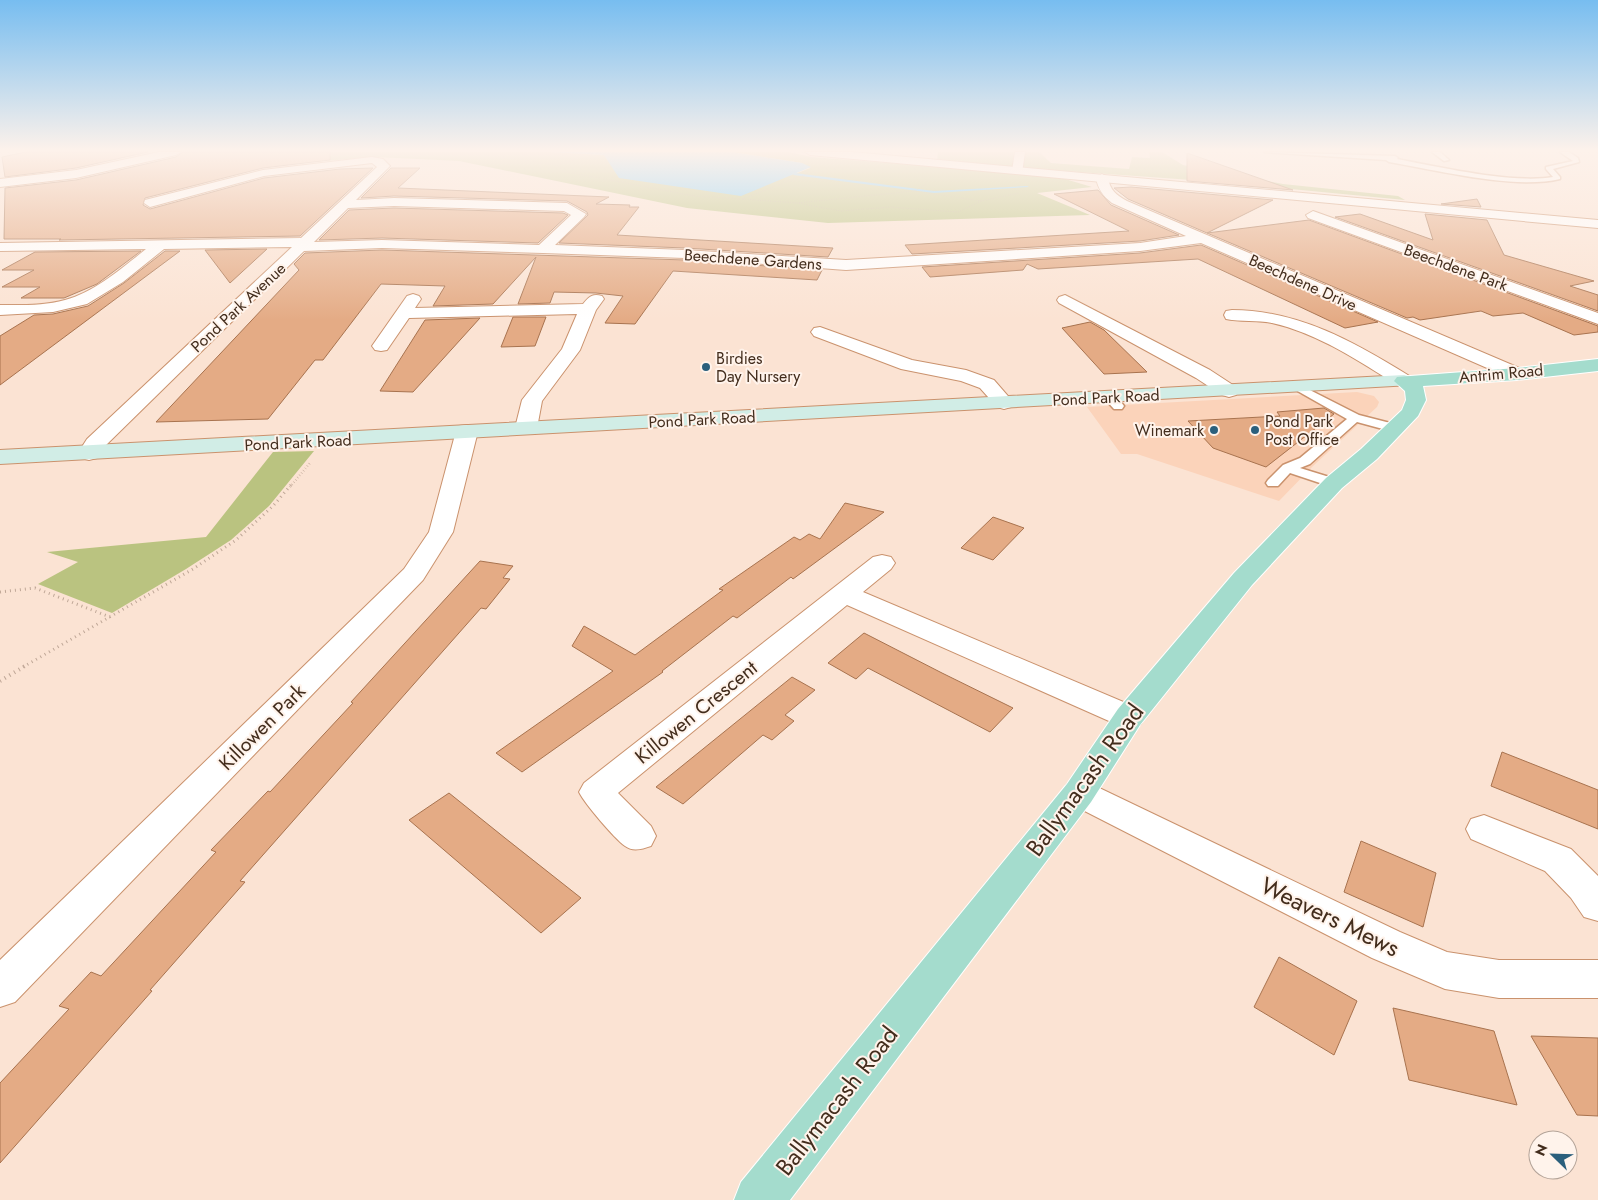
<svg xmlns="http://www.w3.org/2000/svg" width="1598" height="1200" viewBox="0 0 1598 1200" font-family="Jost,sans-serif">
  <rect width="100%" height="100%" fill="#fbe3d3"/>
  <path fill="#fbd3ba" d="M1357 392 1374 396 1379 402 1377 407 1313 466 1279 501 1137 454H1121L1087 407Z"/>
  <path fill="#bac380" d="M265 152H550L604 155 610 163 795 174 810 168 802 163 732 152H788L812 157 1055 176 1092 187 1037 193 1090 215 828 223 687 208 459 161 375 157 209 170Z
    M938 152H1039L1051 163 1129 169 1132 157 1150 158 1149 152H1162L1183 165 1283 184 1398 196 1405 200 1206 181 937 162Z
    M314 451 269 506 231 540 186 569 112 613 38 584 78 562 47 552 206 537 273 452Z"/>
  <path fill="#6fcbfd" d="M550 152H732L802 163 811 167 741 196 619 178 604 155Z"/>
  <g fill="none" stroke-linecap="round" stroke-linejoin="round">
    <path fill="#6fcbfd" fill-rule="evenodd" d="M795 173 934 191 1027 186 1029 187 934 193 793 175Z"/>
  </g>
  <path fill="#e4ab85" stroke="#a8734f" d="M26 152H148L76 168 5 177 2 157Z
    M183 152H330V160L263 168 145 198 143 205 150 209 264 178 340 169 373 168 300 236 59 240 61 239H4L5 188 76 180 176 157Z
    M1187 153 1293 190 1187 181Z
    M391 168H420L398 188 609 197 596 204 630 205 629 207H639L617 235 833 248 828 257 685 248 559 243 588 215 587 212 567 201 394 196 361 198Z
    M1131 187 1273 200 1207 233 1128 199 1114 188Z
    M1098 190 1111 205 1179 235 1140 241 912 254 905 245 1129 231 1054 194Z
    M1477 199 1481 207 1441 204Z
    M394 208 563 213 568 215 538 243 382 238 319 240 349 210Z
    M1360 214 1433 240 1425 214 1487 220 1504 255 1594 281 1570 286 1598 295V311L1335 217Z
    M1309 220 1598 326V332L1574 335 1523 313 1493 316 1481 311 1420 320 1413 317 1407 318 1207 233Z
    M1201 245 1378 322 1345 328 1198 259 1038 269 1027 264 1023 270 930 277 922 267 1140 253Z
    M267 249 230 283 205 250Z
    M382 250 685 260 822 270 817 280 673 271 635 324 605 323 623 296 596 293 554 292 550 303 518 304 536 257 493 304 433 306 445 286 381 284 323 360H315L268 419 156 422 299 270 294 264 305 253Z
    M141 251 97 284 64 298H21L40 287H2L34 270H2L35 252Z
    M165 251H180L0 385V336L34 315 53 314 88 306 124 283Z
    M513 317H546L535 346 501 347Z
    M480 318 413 392 380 391 425 320Z
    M1090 322 1104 330 1147 372 1104 374 1062 328Z
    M1324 408 1334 414 1266 467 1213 448 1188 421 1280 416 1277 412Z
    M845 503 884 512 793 579 791 577 737 618 733 616 662 671 663 672 522 772 496 753 613 671 572 646 584 626 635 655 723 590 719 589 794 537 800 540 809 534 820 539Z
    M993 517 1024 528 993 560 961 548Z
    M480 561 513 566 503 578 510 579 486 609 481 608 240 881 245 882 150 990 152 991 0 1163V1083L69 1009 59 1006 91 972 101 976 216 852 211 850 268 791 270 792 353 703 351 702Z
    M864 633 942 673 1013 708 990 732 868 668 856 679 828 663Z
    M792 677 815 690 785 715 794 721 772 740 763 735 683 804 656 787Z
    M1502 752 1598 790V829L1491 786Z
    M449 793 505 838 581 898 541 933 409 820Z
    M1361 841 1436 873 1423 927 1344 892Z
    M1279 957 1357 1001 1334 1055 1254 1007Z
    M1393 1008 1494 1031 1517 1105 1409 1080Z
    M1531 1036 1598 1038V1116L1577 1115Z"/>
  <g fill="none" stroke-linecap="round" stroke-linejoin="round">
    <defs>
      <path id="service" d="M1264 152 1395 156 1398 158 1397 159C1440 167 1512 184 1553 177L1546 169V167L1573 161 1560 152H1569L1578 158 1579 162 1553 169 1560 177V179C1514 190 1437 170 1389 162L1386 160Z
        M1432 152H1440L1449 160 1444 161Z
        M1298 384 1359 415 1398 425 1400 428 1394 432 1357 422 1310 464 1300 468 1339 480 1341 483 1339 486H1329L1290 473 1278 486H1268L1266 483 1268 480 1283 465 1300 458 1347 419 1294 389 1292 387Z
        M1109 393C1115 395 1120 401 1124 406L1122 409H1114L1103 397 1105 394Z"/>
      <path id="minor" d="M159 152H181L176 155 76 178 0 187V179L76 170Z
        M1015 152H1025L1022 173H1014L1012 171Z
        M372 157 383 159 390 166 356 200 394 198 567 203 586 214 584 217 555 245 685 250 846 260 1140 243 1186 236 1112 203C1103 196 1098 189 1096 178L1102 174 1108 178C1110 190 1116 195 1127 201L1524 370 1527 374 1524 378 1517 380 1510 378 1201 243 1140 251 846 270 685 258 543 253 382 248 304 251 103 448 97 458 89 460 81 458 78 453 87 439 292 247 164 249 123 282 87 304 53 312 0 315V305C21 305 44 306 65 300 95 292 122 268 146 249L0 251V243L301 238 377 167 372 163 264 176 150 207 144 203 145 200 263 170ZM394 206 564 211 571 215 539 245 382 240 314 242 348 208Z
        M1313 211 1598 313V324L1308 218 1306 215Z
        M413 294 419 296 421 299 415 308 583 304C589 297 592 293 602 296L604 299 596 310 580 350 542 401 537 428 533 432 526 434 519 432 515 428 522 400 562 349 577 314 409 318 387 350 381 351 375 350 372 346 407 296Z
        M1065 295 1210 370 1236 387 1239 391 1236 395 1229 397 1222 395 1196 378 1059 303 1057 300 1059 297Z
        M1232 310C1299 310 1356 343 1411 377L1414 381 1411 385 1404 387 1397 385C1359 361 1317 333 1272 323 1257 320 1241 322 1226 319L1224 315 1226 311Z
        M820 327 912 360 966 370 994 380 1014 403 1011 407 1004 409 997 407 980 388 961 381 901 369 814 336 811 332 814 328Z
        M467 425 475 426 478 431 453 532 423 580 15 1002 0 1007V960L404 569 429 532 456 431 459 426Z
        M882 555 891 557 895 563 891 569 863 592 1140 709 1145 717 1140 725 1129 728 1118 725 847 605 618 793 651 826 656 836 651 846C642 849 633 852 625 846 614 838 585 804 579 792L584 783 873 557Z
        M1079 780 1091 784 1400 932 1447 952 1499 960H1598V998H1499L1445 989 1372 958 1067 802 1062 793 1067 784Z
        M1484 815 1571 849 1598 876V921L1584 917 1571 898 1545 871 1471 839 1466 829 1471 819Z"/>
      <path id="tertiary" d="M805 152H852L1598 220V228L810 155Z"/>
      <path id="secondary" d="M1404 375 1411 377 1414 381 1411 385 0 464V450Z"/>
      <path id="primary" d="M1598 359V371L1517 380 1423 386 1426 400 1418 416 1377 459 1342 488 1252 585 1140 725 1091 802 790 1200H734L741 1182 1067 784 1118 709 1234 573 1326 478 1361 449 1402 410 1406 400 1405 391 1394 381 1397 377 1517 368Z"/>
    </defs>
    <use href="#service" stroke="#ca926d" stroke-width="3"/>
    <use href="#minor" stroke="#ca926d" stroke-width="2"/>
    <use href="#tertiary" stroke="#ca926d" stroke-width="2"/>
    <use href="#secondary" stroke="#ca926d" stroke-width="2"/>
    <use href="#primary" stroke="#fff" stroke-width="2"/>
    <path stroke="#bfa797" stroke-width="1" stroke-dasharray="0.5 2" stroke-linecap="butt" d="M466 152 557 165 579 158
      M781 152 789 154
      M550 153 578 158
      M756 157 776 160
      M768 158 781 153
      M557 165 563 171 694 196 743 199 809 173
      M914 191 981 201 958 212 890 207 841 211 797 203Z
      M915 191 926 184
      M743 199 797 203
      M981 201 1019 193"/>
    <path stroke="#bfa797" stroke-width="2.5" stroke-dasharray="0.5 2.5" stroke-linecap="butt" d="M290 487 310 463"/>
    <path stroke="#bfa797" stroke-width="3" stroke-dasharray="1 4" stroke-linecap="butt" d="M0 592 35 588 110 617
      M23 667 193 569 236 540 273 506 291 485"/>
    <path stroke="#bfa797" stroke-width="4" stroke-dasharray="1 4.5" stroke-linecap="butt" d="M0 681 25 666"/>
    <use href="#service" fill="#fff" fill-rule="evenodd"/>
    <use href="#minor" fill="#fff" fill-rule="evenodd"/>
    <use href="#tertiary" fill="#fff" fill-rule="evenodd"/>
    <use href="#secondary" fill="#d1ede6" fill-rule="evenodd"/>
    <use href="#primary" fill="#a4dccd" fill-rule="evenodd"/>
  </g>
  <linearGradient id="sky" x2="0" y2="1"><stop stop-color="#77bdf0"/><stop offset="0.47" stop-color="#fdf2eb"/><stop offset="1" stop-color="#fdf2eb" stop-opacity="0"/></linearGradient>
  <rect width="1598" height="320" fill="url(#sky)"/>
  <g fill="#2b5f7c" stroke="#fff3eb" stroke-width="2">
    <circle cx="706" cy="367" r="5"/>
    <circle cx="1214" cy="430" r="5"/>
    <circle cx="1255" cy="430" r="5"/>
  </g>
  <g text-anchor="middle" stroke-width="4" stroke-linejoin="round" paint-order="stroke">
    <g font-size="16" fill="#432d1d" stroke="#fff3eb">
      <text transform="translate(753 259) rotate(4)" y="6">Beechdene Gardens</text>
      <text transform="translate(1456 267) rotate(20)" y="6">Beechdene Park</text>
      <text transform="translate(1303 282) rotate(24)" y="6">Beechdene Drive</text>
      <text transform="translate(238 307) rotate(-43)" y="6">Pond Park Avenue</text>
      <text transform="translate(1501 373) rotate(-5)" y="6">Antrim Road</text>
      <text transform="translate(1106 397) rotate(-3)" y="6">Pond Park Road</text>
      <text transform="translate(702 419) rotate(-3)" y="6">Pond Park Road</text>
      <text transform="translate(298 442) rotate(-3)" y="6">Pond Park Road</text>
    </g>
    <g font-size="16" fill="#432d1d" stroke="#fff3eb" text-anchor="start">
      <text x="716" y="364">Birdies<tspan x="716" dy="18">Day Nursery</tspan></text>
      <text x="1265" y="427">Pond Park<tspan x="1265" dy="18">Post Office</tspan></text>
      <text x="1204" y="436" text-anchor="end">Winemark</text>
    </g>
    <g font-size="20" fill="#432d1d" stroke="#fff3eb">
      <text transform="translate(696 712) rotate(-39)" y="7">Killowen Crescent</text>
      <text transform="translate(262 727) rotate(-45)" y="7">Killowen Park</text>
    </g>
    <g font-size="24" fill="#432d1d" stroke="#fff3eb">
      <text transform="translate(1085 780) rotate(-54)" y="8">Ballymacash Road</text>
      <text transform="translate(1330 917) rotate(26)" y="8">Weavers Mews</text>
      <text transform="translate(837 1101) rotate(-52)" y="8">Ballymacash Road</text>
    </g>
  </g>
  <g transform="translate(1553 1155) rotate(293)"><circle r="24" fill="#fff3eb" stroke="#b4a499"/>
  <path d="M0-4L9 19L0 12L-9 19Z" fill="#2b5f7c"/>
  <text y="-8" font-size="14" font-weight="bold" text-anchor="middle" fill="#432d1d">N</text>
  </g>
</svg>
